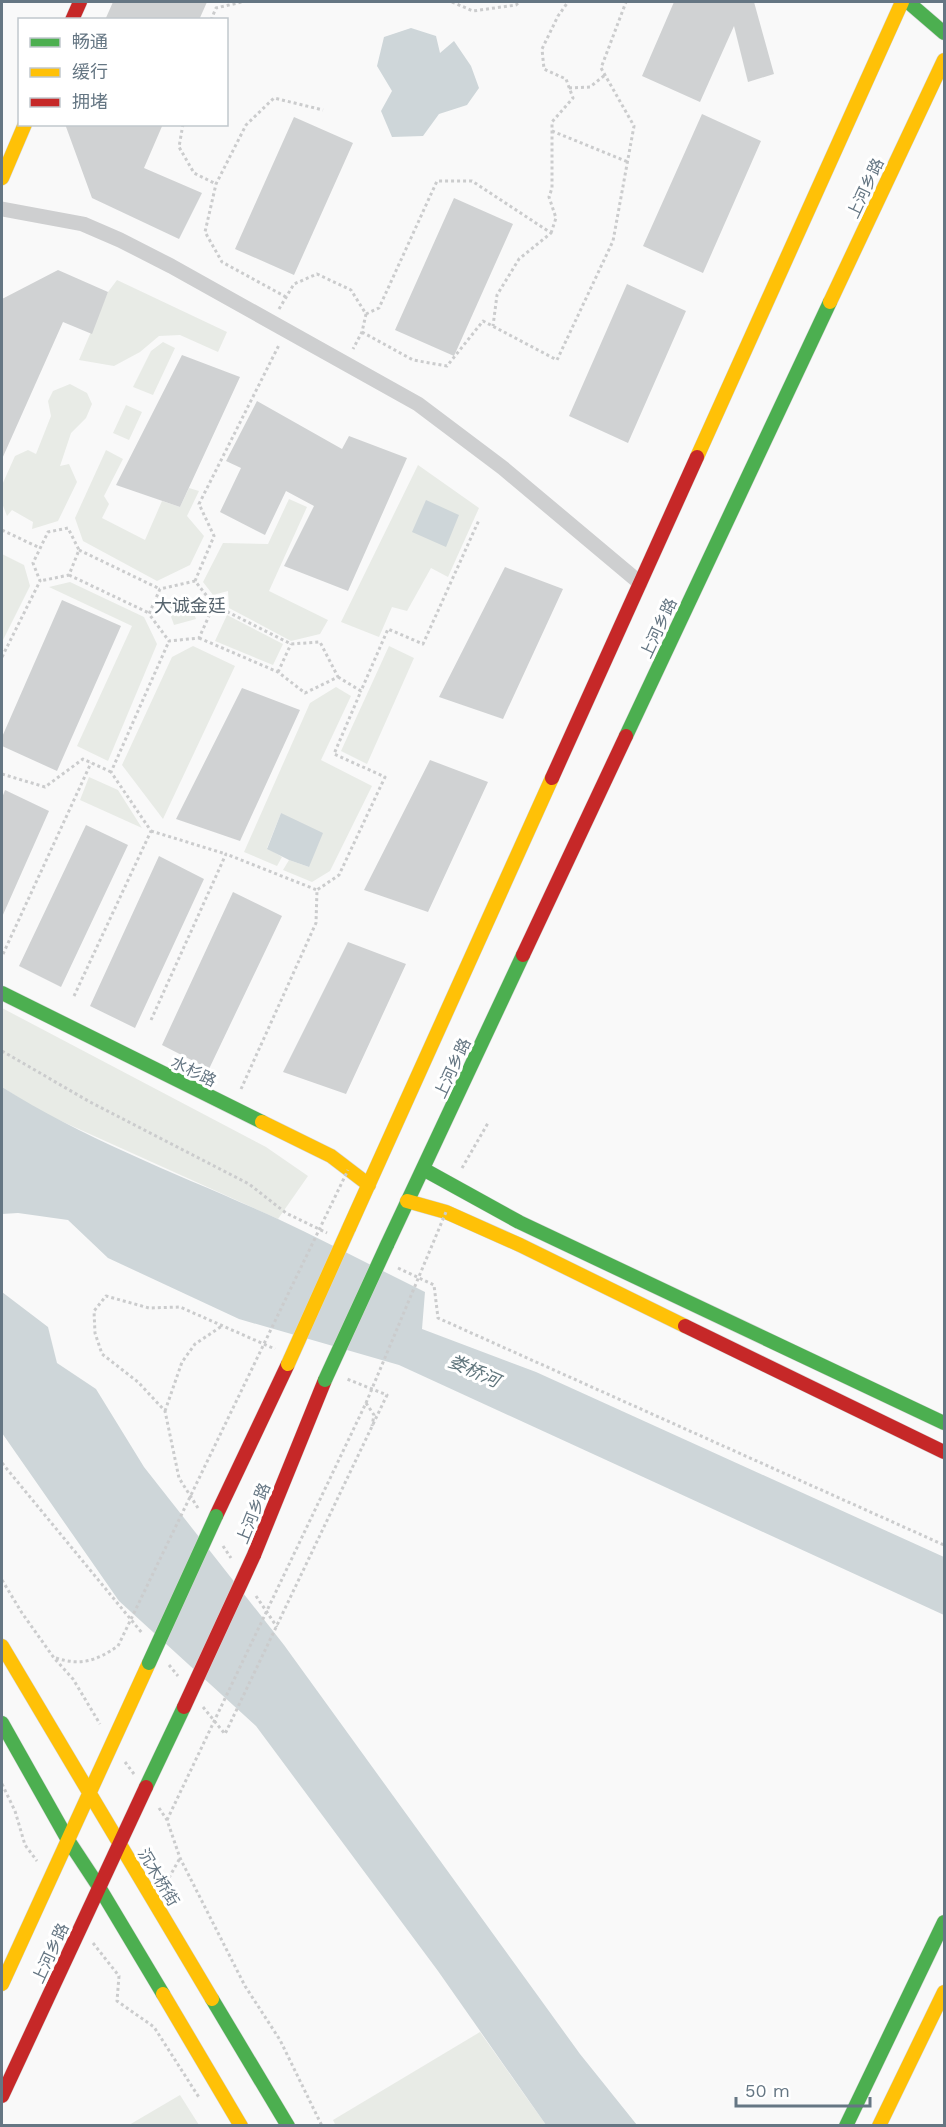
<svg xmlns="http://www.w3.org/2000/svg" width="946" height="2127" viewBox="0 0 946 2127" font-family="'Work Sans','Noto Sans SC',sans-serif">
  <rect width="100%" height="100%" fill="#f9f9f9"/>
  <path fill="#e8ebe6" d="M117 280 227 332 218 352 180 335 159 336 140 352 114 366 79 360 108 292Z
    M163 342 175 348 153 395 133 387 151 351Z
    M70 384 87 393 92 404 86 418 71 433 60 466 69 464 77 482 58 521 32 529 33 522 12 510 7 516 2 503V485L15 456 28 450 36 454 51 416 48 401 53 391Z
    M126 405 142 412 129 440 113 433Z
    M106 450 123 459 104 496 109 504 102 518 145 540 162 501 180 507 189 488 199 491 187 516 204 536 190 565 157 581 83 541 75 518Z
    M418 465 479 508 448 577 431 568 407 611 392 607 379 637 341 622Z
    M289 499 307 507 269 591 328 620 320 634 291 641 229 608 228 591 213 595 203 582 223 543 268 544Z
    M2 554 24 565 30 586 2 642Z
    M70 582 144 617 157 644 108 761 77 746 132 626 49 587Z
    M188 597 196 619 174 625 167 605Z
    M227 615 283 644 273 665 215 641Z
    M193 646 235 666 163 819 122 765 172 657Z
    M389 646 414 658 367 764 341 751Z
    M336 687 351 696 321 760 372 786 330 871 312 882 283 870 289 860 309 867 281 813 267 848 282 857 277 866 244 852 310 703Z
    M89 777 118 790 142 828 80 800Z
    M2 1008 266 1147 308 1176 278 1219 41 1112 2 1087Z
    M480 2032 546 2125 336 2126 333 2120Z
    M180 2095 199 2125H129Z"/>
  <path fill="#ced6d9" d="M411 28 436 36 440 53 454 41 471 66 479 88 467 105 439 114 423 136 392 137 381 111 392 91 377 66 384 37Z
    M426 500 459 515 446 547 412 532Z
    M281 813 323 833 309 867 289 860 267 849Z
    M2 1087C89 1142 184 1176 278 1219 327 1242 376 1268 425 1292L422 1329 536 1372 944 1557V1615L399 1365 239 1319 108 1258 68 1220 18 1213 2 1214Z
    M2 1292 48 1327 57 1363 96 1389 144 1467 284 1645 580 2054 637 2125H546L438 1971 256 1726 119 1601 2 1433Z"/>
  <path fill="#d0d2d3" d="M113 2H207L199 20H105Z
    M674 2H754L774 74 748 82 734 26 700 102 642 76Z
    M702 114 761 141 703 273 643 246Z
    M294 117 353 143 294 275 235 249Z
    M65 124H163L144 168 202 193 179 239 92 198Z
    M454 198 513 224 454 356 395 330Z
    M58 270 108 292 92 334 63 322 2 459V299Z
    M627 284 686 311 628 443 569 416Z
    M182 355 240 377 180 507 116 485Z
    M257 401 342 449 349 436 407 458 348 591 284 566 314 506 286 491 265 535 220 512 241 468 226 461Z
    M505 567 563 589 503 719 439 697Z
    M62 600 121 626 57 771 2 746V737Z
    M242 688 300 710 240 841 176 819Z
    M430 760 488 782 428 912 364 890Z
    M5 790 49 811 2 917V798Z
    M86 825 128 845 61 987 19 966Z
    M159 856 204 879 135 1028 90 1006Z
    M233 892 282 916 209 1069 162 1045Z
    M348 942 406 964 346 1094 283 1072Z"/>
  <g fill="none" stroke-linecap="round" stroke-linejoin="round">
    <defs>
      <path id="fast" d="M908 2 944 33
        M626 736 830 302
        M2 993 262 1122
        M423 1169 519 1222 944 1423
        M387 1245 523 955
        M2 1723 68 1840 99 1887 163 1994
        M146 1787 184 1707
        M212 1999 288 2126
        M846 2126 944 1922"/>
      <path id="slow" d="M2 178 25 124
        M830 302 944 60
        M697 457 902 2
        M262 1122 331 1156 369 1185
        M407 1201 446 1212 520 1245 685 1326
        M349 1228 552 778
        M2 1646 212 1999
        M2 1984 149 1663
        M163 1994 241 2126
        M879 2126 944 1992"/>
      <path id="jam" d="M72 20 80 2
        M552 778 697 457
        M523 955 626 736
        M685 1326 944 1452
        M216 1516 288 1364
        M254 1555 325 1380
        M2 2096 146 1787"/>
    </defs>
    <use href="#fast" stroke="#d5d6d7" stroke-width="15"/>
    <use href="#slow" stroke="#d5d6d7" stroke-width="15"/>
    <use href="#jam" stroke="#d5d6d7" stroke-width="15"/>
    <path stroke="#cbcccd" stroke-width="3" stroke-dasharray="3 3" stroke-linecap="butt" d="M452 2 473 11 516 5 519 2
      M211 20 216 8 242 2
      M569 88 590 87 605 75
      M183 124 179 147 194 173 216 184
      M552 131 628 162
      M551 233 556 218 549 197 552 188V122L573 98 566 79 544 69 542 49 558 16 568 2
      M286 297 222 262 205 232 216 184 246 125 274 98 323 110
      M279 309 294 284 317 274 351 290 366 314 362 332 353 349
      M366 314 379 308 437 181H472L551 233 519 259 497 295 493 326
      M362 332 413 360 447 366 483 321 557 360 613 241 634 126 601 68 626 2
      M2 530 40 548
      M79 550 160 589
      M69 575 149 613
      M195 581 214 536 199 504 279 345
      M199 638 278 672 305 693 338 677 320 642 291 644 214 605 195 581 160 589 149 614 169 641 199 638 214 605
      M2 657 40 581 33 563 48 532 68 528 79 550 69 575 40 581
      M278 672 291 644
      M338 677 361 691 388 629 423 644 479 520
      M2 774 45 787 83 759 111 772
      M151 831 226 854
      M3 954 91 763
      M74 996 151 831 111 772 169 641
      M151 1020 226 854 317 890
      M2 1051 90 1102 249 1184 286 1213 327 1233
      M241 1089 316 923 317 890 339 875 385 777 334 754 361 691
      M462 1168 488 1123
      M398 1268 434 1285 438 1318 944 1545
      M366 1403 374 1415 372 1426
      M165 1411 182 1362 195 1344 222 1326
      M2 1463 142 1633
      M198 1508 179 1478 165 1411 138 1382 102 1354 95 1333 94 1311 106 1296 149 1308 180 1307 275 1349
      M223 1546 231 1558
      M2 1580 22 1613 54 1658 73 1679 100 1724
      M256 1596 277 1627
      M56 1658C81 1666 96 1661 118 1646
      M169 1665 178 1676
      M203 1707 225 1734 387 1395 347 1379
      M125 1762 134 1774
      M2 1784 15 1811 25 1845 37 1861
      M159 1808 167 1820 180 1858 245 1986 280 2040 322 2126
      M166 1883 180 1858
      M93 1943 119 1976 117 2001 154 2027 200 2099"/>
    <path stroke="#cecfd0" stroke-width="15" d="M2 209 83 224 120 240 171 266 418 404 503 468 640 583"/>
    <use href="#fast" stroke="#4caf50" stroke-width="14"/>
    <use href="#slow" stroke="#ffc107" stroke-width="14"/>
    <use href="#jam" stroke="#c62828" stroke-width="14"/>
    <defs>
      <path id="fast-bridge" d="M325 1380 387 1245
        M149 1663 216 1516"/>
      <path id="slow-bridge" d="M288 1364 349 1228"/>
      <path id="jam-bridge" d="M184 1707 254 1555"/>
    </defs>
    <use href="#fast-bridge" stroke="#d5d6d7" stroke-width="15" stroke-linecap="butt"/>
    <use href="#slow-bridge" stroke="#d5d6d7" stroke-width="15" stroke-linecap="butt"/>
    <use href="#jam-bridge" stroke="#d5d6d7" stroke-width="15" stroke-linecap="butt"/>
    <path stroke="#cbcccd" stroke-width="3" stroke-dasharray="3 3" stroke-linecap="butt" d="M118 1646 348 1170
      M167 1820 366 1403 446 1212"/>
    <use href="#fast-bridge" stroke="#4caf50" stroke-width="14"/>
    <use href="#slow-bridge" stroke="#ffc107" stroke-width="14"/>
    <use href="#jam-bridge" stroke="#c62828" stroke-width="14"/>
  </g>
  <g text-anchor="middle" stroke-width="6" stroke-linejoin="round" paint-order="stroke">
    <g font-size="16" fill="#657683" stroke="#fff">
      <text transform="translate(865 188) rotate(-65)" y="6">上河乡路</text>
      <text transform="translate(658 628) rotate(-65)" y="6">上河乡路</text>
      <text transform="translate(452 1068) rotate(-65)" y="6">上河乡路</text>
      <text transform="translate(194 1071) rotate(26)" y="6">水杉路</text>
      <text transform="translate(253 1513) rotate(-68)" y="6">上河乡路</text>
      <text transform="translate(159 1877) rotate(59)" y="6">沉木桥街</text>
      <text transform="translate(50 1953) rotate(-65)" y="6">上河乡路</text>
    </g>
    <g font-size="18" fill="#57646e" stroke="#fff">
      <text x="190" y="612">大诚金廷</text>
    </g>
    <g font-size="18" font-style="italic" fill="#60757c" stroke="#fff">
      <text transform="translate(474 1371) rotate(24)" y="6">娄桥河</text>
    </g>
  </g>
  <rect width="946" height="2127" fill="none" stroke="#657683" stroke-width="6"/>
  <rect x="18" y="18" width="210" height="108" fill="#ffffff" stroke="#c1c8cd" stroke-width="1.5"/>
  <rect x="30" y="38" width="30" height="9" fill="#4caf50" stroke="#c1c8cd" stroke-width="1.5"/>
  <text x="72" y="48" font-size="18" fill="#657683">畅通</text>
  <rect x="30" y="68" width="30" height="9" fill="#ffc107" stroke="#c1c8cd" stroke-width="1.5"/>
  <text x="72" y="78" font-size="18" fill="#657683">缓行</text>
  <rect x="30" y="98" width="30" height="9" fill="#c62828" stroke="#c1c8cd" stroke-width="1.5"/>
  <text x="72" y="108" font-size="18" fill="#657683">拥堵</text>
  <path d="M736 2097v9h134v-9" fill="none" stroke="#657683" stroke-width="3"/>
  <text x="745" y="2097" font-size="18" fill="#657683" stroke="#ffffff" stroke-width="4.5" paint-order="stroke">50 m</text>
</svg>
